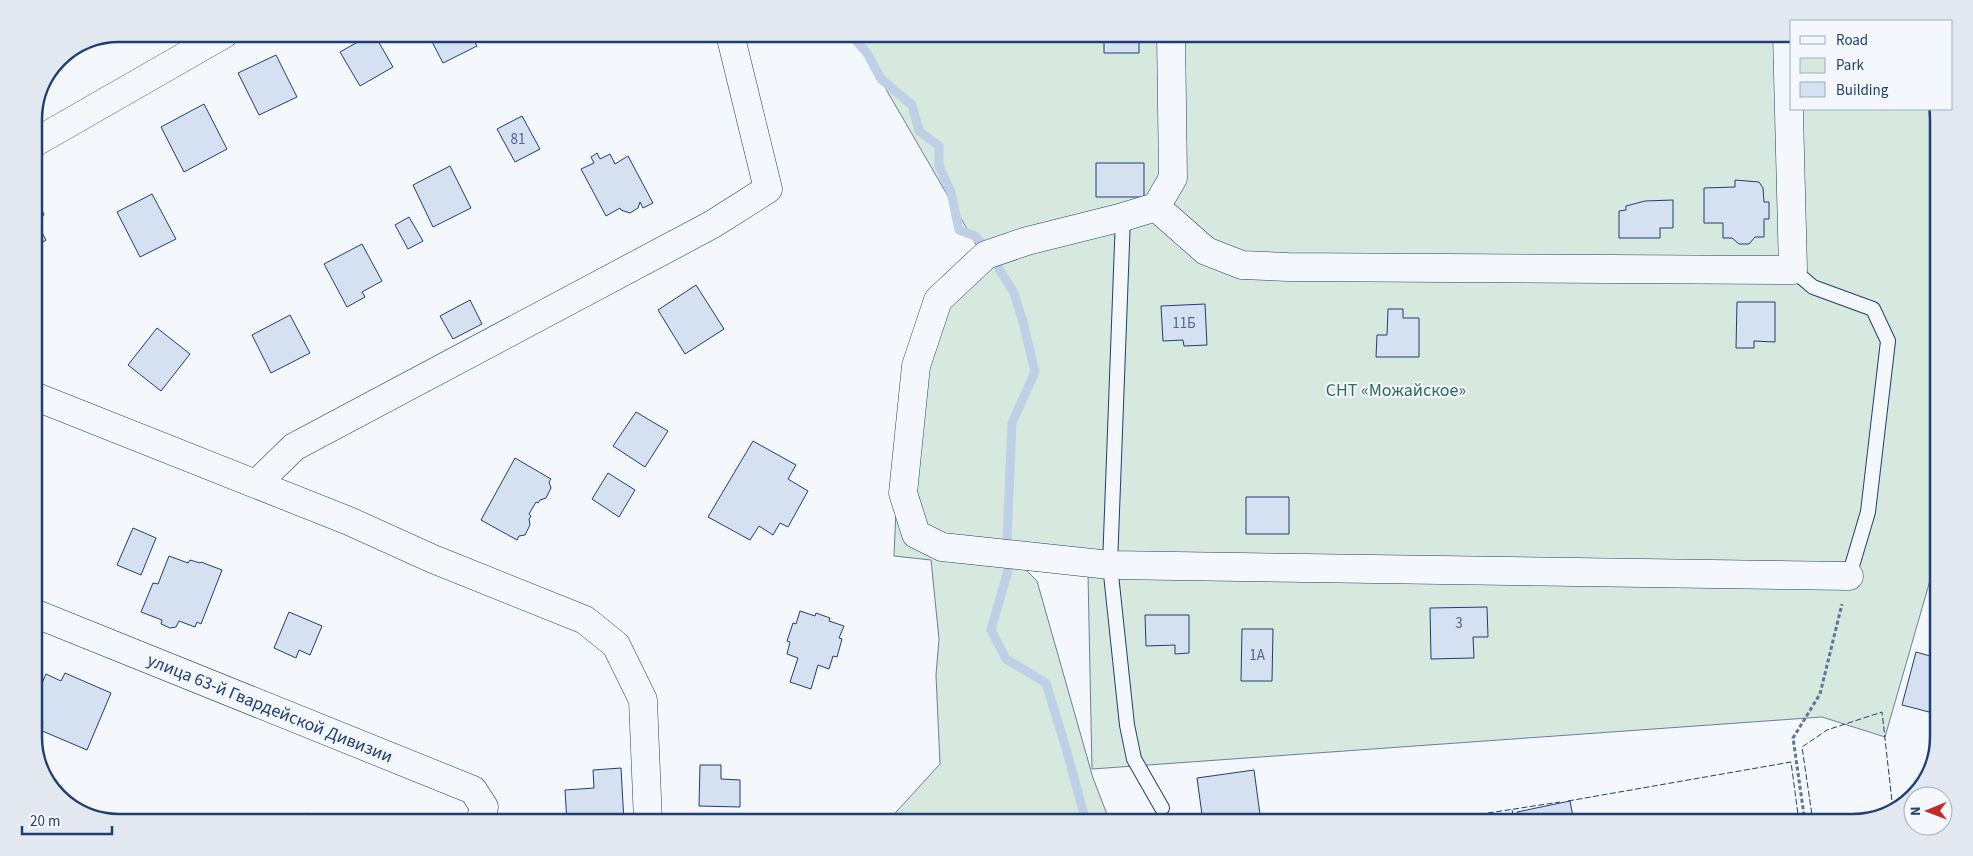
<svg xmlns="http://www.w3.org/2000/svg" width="1973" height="856" viewBox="0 0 1973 856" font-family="'Source Sans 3',sans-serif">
  <rect width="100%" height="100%" fill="#f4f7fb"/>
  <path fill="#d7e8df" stroke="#687fa3" d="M854 34H1792V109H1937L1939 114 1935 563 1885 737 1822 717 1092 769 1088 575 1026 570 1037 581 1093 778 1110 822H887L940 764 936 675 939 639 931 560 894 556 902 373 981 253Z"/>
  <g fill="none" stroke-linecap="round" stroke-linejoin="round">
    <path stroke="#bed0e5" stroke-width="9" d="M850 34 867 53 881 79 912 105 919 131 939 146V166L951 192 959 230 975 236 984 245
      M996 264 1014 293 1023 322 1035 372 1012 423 1007 541
      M1009 567 991 630 1006 659 1046 683 1067 752 1086 822"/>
  </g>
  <path fill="#d5e0f0" stroke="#1d3f73" d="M372 34H374L393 67 360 86 340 52Z
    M428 34H470L477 46 443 63Z
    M1104 34H1139V53H1104Z
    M1432 34H1468V41L1431 37Z
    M276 55 297 97 259 115 238 73Z
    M204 104 227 149 184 172 161 127Z
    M522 116 540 149 515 162 497 129Z
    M597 153 600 159 610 154 615 164 628 156 653 203 643 208 640 202 638 208 630 213 621 210 620 208 606 216 581 169 594 163 591 157Z
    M1096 163H1144V197H1096Z
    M450 166 471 208 433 227 413 185Z
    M1735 180 1759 182 1763 188 1764 202H1769V219H1764V237H1755L1749 244H1739L1732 238H1723V223H1704V188L1735 187Z
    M152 194 176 239 140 257 117 212Z
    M1673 200V228H1660V238H1619V211L1626 210V206L1645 201Z
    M34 204H38L44 214 38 225 46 240 39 244 37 250 34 252Z
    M409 217 423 241 408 249 395 225Z
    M362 244 382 281 362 292 365 297 347 307 324 264Z
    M696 285 724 329 685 354 658 310Z
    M470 300 482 324 453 339 440 316Z
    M1737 302H1775V342L1754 341V348H1736Z
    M1205 304 1207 345 1184 346 1183 340 1163 341 1161 306Z
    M1388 309H1403V318H1419V357H1376L1377 335H1387Z
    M290 315 310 353 271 373 252 335Z
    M157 328 190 354 161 391 128 365Z
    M636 412 668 431 645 467 613 446Z
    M753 441 796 465 788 479 808 491 788 527 780 523 773 535 759 526 750 540 708 517Z
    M515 458 551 479 549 482 551 488 546 498 540 500 538 503 536 502 529 514 531 516 529 519 530 525 525 535 519 536 517 540 481 520Z
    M608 473 635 490 619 517 592 499Z
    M1246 497H1289V534H1246Z
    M133 528 156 538 141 575 117 565Z
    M169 556 188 563 190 560 200 563 201 562 222 570 201 624 197 622 195 627 179 621 176 627 170 628 161 624 162 620 141 612 153 583 158 584Z
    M1487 607 1488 637H1473L1474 658 1431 659 1430 608Z
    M800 611 815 616 816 613 830 618 829 621 844 626 839 638 842 639 837 657 833 656 829 669 818 665 811 689 790 682 798 658 787 654 790 642 787 641 793 623 796 624Z
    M289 612 322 626 310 655 299 650 296 658 274 648Z
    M1145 615H1189V653L1175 654V645L1146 646Z
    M1242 629H1273L1272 681H1241Z
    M1934 640 1933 713 1902 705 1916 652 1930 656Z
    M65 673 111 693 87 750 40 730 43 723 34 719V701L46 674 61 681Z
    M700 765H721V779L740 780V807L699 806Z
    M621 768 624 822H567L565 790 594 788 593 770Z
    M1254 770 1261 822H1203L1197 778Z
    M1570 801 1574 822H1519L1517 812Z
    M306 813 322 822H301Z
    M1868 818 1854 822H1841V819Z"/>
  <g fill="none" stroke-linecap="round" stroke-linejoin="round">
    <defs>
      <path id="service" d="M1123 217 1110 565 1127 725 1134 759 1162 808
        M1793 270 1813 287 1873 309 1888 341 1868 512 1849 576"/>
      <path id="minor" d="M1171 34 1173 178 1156 207 1123 217 1027 241 986 255 938 300 916 366 903 493 916 534 942 547 1110 565 1849 576
        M34 143 224 34
        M1156 207 1206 251 1242 265 1288 267 1793 270 1787 34
        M34 396 349 521 433 559 585 620 616 645 643 700 648 822
        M256 484 294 447 713 224 768 189 730 34
        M34 613 473 790 484 807 480 822"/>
    </defs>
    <use href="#service" stroke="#1d3f73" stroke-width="16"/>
    <use href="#minor" stroke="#1d3f73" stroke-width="29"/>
    <path stroke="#5e769c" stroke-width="3" stroke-dasharray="4 2.5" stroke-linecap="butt" d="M1805 822 1793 738 1820 694 1842 604"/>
    <use href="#service" stroke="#f4f7fb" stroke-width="14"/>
    <use href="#minor" stroke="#f4f7fb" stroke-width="28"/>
    <path stroke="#1d3f73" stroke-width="1" stroke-dasharray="6 2.5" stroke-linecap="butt" d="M1568 801 1791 762 1799 822
      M1512 810 1515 822
      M1429 822 1560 802
      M1813 822 1802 747 1827 730 1882 712 1893 810"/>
  </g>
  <g text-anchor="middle" stroke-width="4" stroke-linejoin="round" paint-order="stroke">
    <g font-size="15" fill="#4b6792">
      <text x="518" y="144">81</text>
      <text x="1184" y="328">11Б</text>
      <text x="1459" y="628">3</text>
      <text x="1257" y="660">1А</text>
    </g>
    <g font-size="18" fill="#2c6c60" stroke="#f4f7fb">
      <text x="1396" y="396">СНТ «Можайское»</text>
    </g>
    <g font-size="18" fill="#1d3f73" stroke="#f4f7fb">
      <text transform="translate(270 708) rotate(22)" y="6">улица 63-й Гвардейской Дивизии</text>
    </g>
  </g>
  <path d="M0 0H1973V856H0ZM119 42H1853A77 77 0 0 1 1930 119V737A77 77 0 0 1 1853 814H119A77 77 0 0 1 42 737V119A77 77 0 0 1 119 42Z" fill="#e3e8f0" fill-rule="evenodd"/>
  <path fill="none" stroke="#1d3f73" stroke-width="2.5" d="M119 42H1853A77 77 0 0 1 1930 119V737A77 77 0 0 1 1853 814H119A77 77 0 0 1 42 737V119A77 77 0 0 1 119 42Z"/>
  <rect x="1790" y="20" width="162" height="90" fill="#f4f7fb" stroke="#9eadc5"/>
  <rect x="1800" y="36" width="25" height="8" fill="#f4f7fb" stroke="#9eadc5"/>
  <text x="1836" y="45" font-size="15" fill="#1d3f73">Road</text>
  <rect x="1800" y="58" width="25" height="15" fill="#d7e8df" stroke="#9eadc5"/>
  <text x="1836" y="70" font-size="15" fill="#1d3f73">Park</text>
  <rect x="1800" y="82" width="25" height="15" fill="#d5e0f0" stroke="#9eadc5"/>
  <text x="1836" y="95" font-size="15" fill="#1d3f73">Building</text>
  <g transform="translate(1928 811) rotate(269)"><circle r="24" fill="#f4f7fb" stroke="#9eadc5"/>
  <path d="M0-4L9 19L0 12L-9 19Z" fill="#c62828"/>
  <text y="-8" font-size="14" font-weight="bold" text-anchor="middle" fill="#1d3f73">N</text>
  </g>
  <path d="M22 826v8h90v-8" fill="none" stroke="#1d3f73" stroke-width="2.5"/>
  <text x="30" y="826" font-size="15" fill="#1d3f73" stroke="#f4f7fb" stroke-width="4" paint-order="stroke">20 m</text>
</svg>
